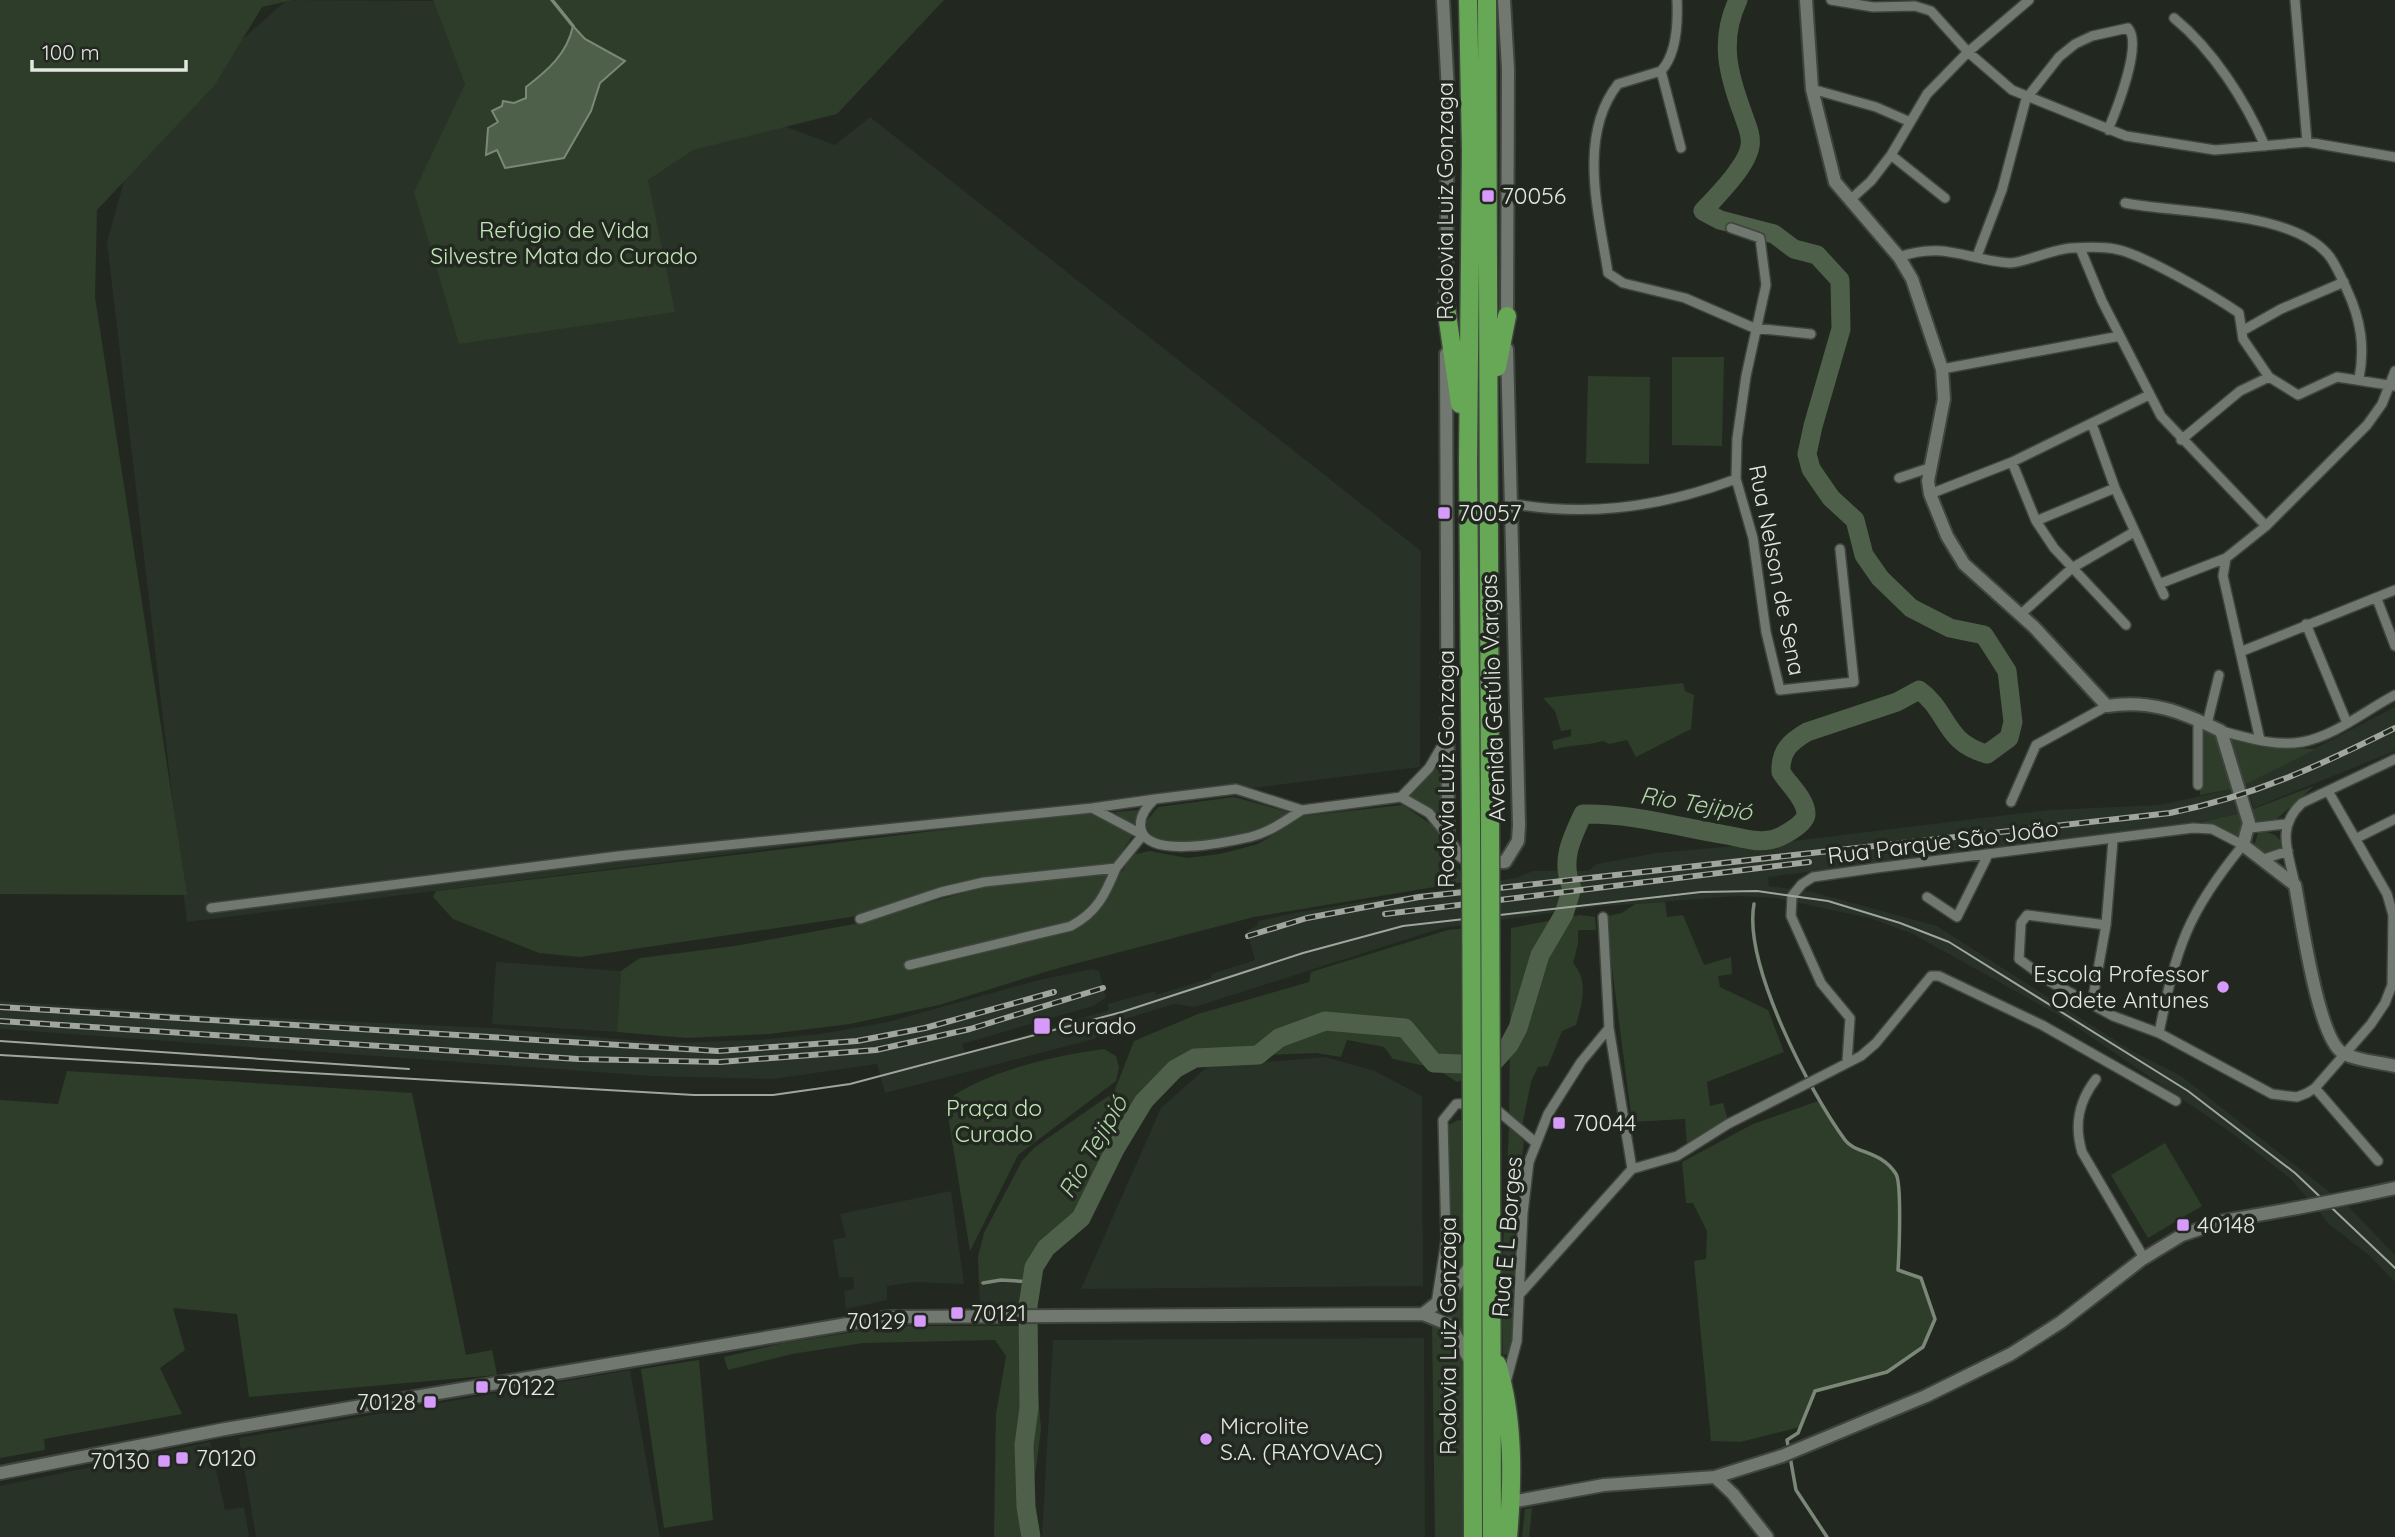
<svg xmlns="http://www.w3.org/2000/svg" width="2395" height="1537" viewBox="0 0 2395 1537" font-family="Quicksand,sans-serif">
  <rect width="100%" height="100%" fill="#222820"/>
  <path fill="#283226" d="M287 0 447 1 835 145 870 117 1421 551 1420 767 187 922 107 242 138 131Z
    M2395 707V751L2254 808 2246 784Z
    M2232 789 2237 804V814L2204 821 1768 877 1769 886 1812 892 1937 926 2132 1051 2181 1076 2349 1207 2395 1255V1282L2370 1256 2330 1225 2291 1179 2229 1131 2062 1017 1913 934 1869 918 1776 898 1737 896 1594 907 1442 928 1195 1007 1174 1004 1122 1020 1094 1039 885 1093 877 1064 773 1079 652 1076 0 1029V1001L208 1015 492 1028 665 1043 756 1040 820 1034 888 1022 1039 980 1092 969 1099 971 1106 998 1093 1006 962 1044 965 1053 1109 1010 1108 1004 1155 991 1156 995 1211 978 1212 974 1255 960 1247 931 1257 926 1258 921 1299 912 1516 878 1533 871H1588L1597 864 1656 853 1801 840 2049 810 2160 805Z
    M496 962 621 971 617 1032 492 1024Z
    M1325 1057 1375 1071 1422 1096 1423 1286 1081 1289 1161 1108 1207 1067Z
    M951 1191 964 1284 914 1282 887 1286V1300L846 1309 844 1291 854 1289 853 1277 839 1278 833 1240 846 1237 840 1214Z
    M1001 1280 1032 1282 1028 1306 980 1308 979 1284Z
    M1424 1338 1425 1537H1042L1053 1340Z
    M630 1370 660 1537H256L239 1438Z
    M210 1442 225 1510 244 1507 249 1537H0V1486Z"/>
  <path fill="#2e3c2a" fill-rule="evenodd" d="M0 0H293L262 7 214 86 97 210 95 297 187 895 0 894Z
    M433 0H944L837 114 693 150 648 180 675 312 459 344 414 192 465 84ZM573 27 585 39 624 62 600 83 591 111 564 158 506 168 497 150 486 154 502 106 526 98V87C547 70 567 54 573 27Z
    M1672 357H1724L1722 446 1672 445Z
    M1588 376 1650 377 1649 464 1586 463Z
    M1683 683 1685 691 1694 695 1691 729 1636 757 1627 740 1609 744 1603 741C1586 746 1571 744 1554 750L1552 741 1571 736V729L1561 731 1555 711 1543 698Z
    M2200 724 2216 734 2232 789 2200 795Z
    M2228 737 2288 748 2316 749 2246 784V787Z
    M1445 747V828L1422 803 1408 796Z
    M2314 786 2271 824 2253 823 2248 811Z
    M1234 797 1288 812V815C1268 831 1199 846 1172 845 1160 844 1147 835 1146 822L1158 807Z
    M1403 805 1439 830 1448 865 1463 872 1465 882 1254 917 1055 969 939 1005 850 1024 769 1034 687 1038 617 1032 621 971 640 958 735 946 860 923 986 886 1123 871 1131 855 1150 851 1187 858 1220 854 1258 844 1304 816Z
    M2240 809 2245 832 2238 837 2201 822 2237 814Z
    M1140 810 1136 828 1114 812Z
    M1091 812 1133 835 1113 865 939 888 851 917 580 957 539 953 453 919 433 897 436 891Z
    M2259 829 2275 835 2281 841 2280 850 2269 855 2253 850Z
    M1665 902 1667 917 1683 915 1704 965 1731 957 1732 974 1718 976 1720 987 1768 1010 1784 1052 1707 1082 1710 1106 1723 1103 1728 1120 1687 1146 1685 1119 1632 1122 1610 953 1609 916 1622 913 1635 904Z
    M1580 915 1595 917 1596 930H1578V944L1573 963C1589 981 1582 1003 1576 1025L1562 1031 1548 1066 1538 1067 1531 1082 1520 1136 1524 1142 1515 1208 1514 1338 1511 1354 1503 1355 1501 1288 1509 1129 1511 928Z
    M1468 928V1078L1457 1082 1435 1068 1393 1059 1384 1047 1347 1040 1341 1057 1316 1053 1203 1057 1195 1058 1175 1069 1144 1101 1131 1120 1081 1218 1046 1248 1034 1267 1032 1282 1001 1280 979 1284 978 1257 984 1233 1022 1161 1035 1147 1114 1092 1134 1041 1198 1014 1309 982 1311 972 1448 930Z
    M1104 1049 1116 1056 1119 1067 1116 1081 1018 1155 970 1251 948 1116 953 1096C992 1070 1057 1055 1104 1049Z
    M67 1071 412 1093 466 1355 492 1350 497 1375 249 1397 237 1314 173 1308 185 1350 160 1368 182 1414 44 1439 45 1450 0 1458V1100L58 1104Z
    M1821 1100 1847 1143 1882 1157 1898 1177V1270L1921 1278 1935 1319 1923 1347 1887 1372 1815 1391 1800 1427 1740 1442 1711 1441 1694 1261 1706 1259 1707 1231 1693 1203H1686L1682 1162 1753 1124Z
    M1458 1120 1464 1121 1465 1257 1461 1273 1441 1297 1445 1127Z
    M2165 1143 2202 1206 2148 1238 2111 1175Z
    M1466 1279V1347L1457 1323 1432 1311 1446 1306Z
    M1032 1320 1041 1429 1033 1492 1035 1537H994L996 1414 1006 1356 995 1340 863 1343 792 1354 728 1370 724 1357 783 1343 893 1326H1020L1019 1321Z
    M1432 1326 1450 1335 1464 1368 1466 1537H1435Z
    M699 1360 713 1520 664 1528 641 1369Z
    M1532 1508 1529 1537H1522L1525 1509Z"/>
  <path fill="#4e6049" stroke="#7b8877" stroke-width="2" d="M573 26 585 39 625 61 600 83 591 111 564 158 505 168 497 150 486 155 488 128 498 122 492 111 502 106 503 101 514 103 526 98V87C548 70 567 54 573 26Z"/>
  <g fill="none" stroke-linecap="round" stroke-linejoin="round">
    <path stroke="#7b8877" stroke-width="3.5" d="M552 0 573 26
      M1754 904C1743 964 1809 1091 1845 1140 1855 1154 1881 1150 1896 1174 1902 1184 1899 1254 1898 1270L1921 1278 1935 1319 1923 1347 1887 1372 1815 1391 1798 1433 1787 1440 1796 1490 1827 1537
      M983 1283 1001 1280 1032 1282"/>
    <path stroke="#4e6049" stroke-width="19" d="M1031 1537 1026 1507 1024 1445 1029 1408 1028 1306 1034 1267 1046 1248 1081 1218 1115 1149 1144 1101 1175 1069 1195 1058 1258 1055 1279 1038 1325 1021 1405 1028 1434 1063 1491 1065 1509 1045 1518 1028 1540 955 1564 914 1572 888C1560 862 1571 839 1583 814 1631 813 1679 827 1726 835 1739 837 1756 843 1769 840 1779 839 1807 824 1806 813 1805 798 1788 784 1781 772 1780 751 1790 742 1807 732L1897 702 1919 690C1949 711 1943 742 1987 754L2009 738 2013 722 2007 671 1984 635 1950 628 1911 608 1880 578 1864 555 1855 520 1831 498 1811 469 1807 454 1813 426 1841 329 1840 280 1817 255 1794 249 1774 234 1720 220 1703 211C1717 196 1747 166 1750 146 1752 135 1746 124 1743 114 1728 74 1719 40 1738 0"/>
    <defs>
      <path id="street" d="M1677 0C1678 22 1677 54 1661 71L1618 84C1577 136 1599 214 1608 273L1623 283 1685 298 1754 328 1811 334
        M1831 0 1873 7 1915 6 1931 11 1968 52 2012 90 2126 136 2215 150 2307 142 2395 157
        M2295 0 2307 142
        M2174 18C2213 50 2245 100 2265 146
        M1661 71 1681 148
        M1812 89 1876 107 1908 121
        M1891 155 1945 198
        M1850 200 1871 181 1891 155 1927 94 1968 52 2029 0
        M2125 203C2180 214 2295 210 2330 257 2337 267 2342 279 2347 290 2361 320 2365 347 2359 379
        M1731 228 1760 238 1766 285 1746 376 1737 439 1736 479 1753 538 1766 632 1780 690 1854 682 1840 549
        M2080 248 2102 301 2161 416 2266 526
        M1977 256 2002 190 2026 99 2059 57 2075 44 2092 36 2128 28C2143 44 2116 111 2108 130
        M1899 257C1943 241 1968 260 2010 263 2024 263 2052 249 2072 248 2086 247 2101 246 2115 249 2143 254 2214 296 2239 313L2243 339 2269 377
        M2242 331 2281 309 2344 282
        M1942 369 2120 336
        M2092 424 2115 488 2164 595
        M2181 440 2240 391 2269 377 2298 395 2337 377 2395 386
        M2012 462 2036 521 2054 548 2126 625
        M1899 478 1929 468
        M1930 494 2012 462 2149 395
        M1509 503C1587 518 1662 507 1736 479
        M2036 521 2115 488
        M2226 558 2223 576 2260 740
        M2159 584 2226 558 2266 526 2367 425 2382 404 2395 371
        M2377 599 2395 646
        M2021 614 2072 568 2134 532
        M2306 624 2347 723
        M2240 652 2395 590
        M2198 719V785
        M2207 724 2219 675
        M2221 731C2246 737 2275 747 2302 742 2335 736 2366 710 2395 695
        M1401 797 1429 768 1446 739
        M2011 802 2036 745 2107 706
        M1302 810C1285 821 1270 832 1250 837 1228 842 1153 858 1142 832 1137 819 1146 807 1155 799L1236 789 1302 810 1401 797 1429 813 1447 835
        M2250 828 2285 824
        M2357 838 2395 819
        M2261 860 2288 851
        M2295 885C2289 853 2275 828 2302 803L2395 759
        M1927 897 1957 917 1988 855
        M211 908 618 856 1092 808 1155 799
        M1603 917 1609 1028 1632 1169
        M860 919 941 892 984 882 1116 868 1143 835 1094 809
        M2106 925 2027 915 2021 923 2019 959 2049 981 2113 1016 2159 1033 2272 1094 2297 1097 2307 1093 2315 1088 2371 1024 2385 1003 2392 985 2393 915 2387 894 2328 791
        M909 965 1071 926C1097 912 1105 895 1116 868
        M2092 1003 2106 925 2113 840
        M1847 1062 1850 1018 1821 983 1791 916 1792 896 1802 884 1813 877 1876 868 2193 828 2212 829 2243 845C2187 913 2176 948 2159 1033
        M2096 1079C2078 1102 2074 1125 2082 1152L2144 1258
        M2315 1088 2378 1161
        M1491 1105 1535 1142
        M1519 1295 1632 1169 1677 1156 1728 1124 1861 1056 1876 1043 1931 976H1939L2042 1025 2176 1101
        M1436 1304 1446 1240 1443 1120 1456 1104 1474 1103
        M1506 1382 1517 1341 1523 1213 1529 1162 1548 1114 1581 1062 1609 1028"/>
      <path id="secondary" d="M1443 0 1448 92 1446 315
        M1504 0 1508 69 1507 324
        M1806 0 1812 89 1835 182 1899 257 1912 279 1942 369 1944 399 1928 481 1930 494 1947 536 1964 564 2034 627 2107 706C2150 699 2182 712 2221 731L2249 823 2243 845 2295 885C2301 916 2318 1040 2343 1053 2357 1061 2379 1062 2395 1066
        M1446 354 1448 835C1454 865 1480 861 1505 862L1518 841 1519 825 1507 349
        M2358 1196 2395 1188
        M1423 1314 1451 1292 1471 1265
        M0 1473 225 1429 889 1317 1423 1314 1450 1325 1471 1362
        M1715 1477 1733 1494 1767 1537
        M1511 1502 1604 1485 1715 1477 1782 1456 1926 1396 2011 1354 2061 1322 2141 1260 2182 1235 2223 1221 2297 1208"/>
      <path id="highway" d="M1468 0 1471 151 1468 462 1471 821
        M1487 0 1490 820
        M1446 307 1460 404
        M1497 367 1507 316
        M1472 1143 1473 1537
        M1491 1143 1492 1537
        M1497 1364C1514 1418 1513 1480 1508 1537"/>
    </defs>
    <use href="#street" stroke="#3f443e" stroke-width="12"/>
    <use href="#secondary" stroke="#3f443e" stroke-width="16"/>
    <use href="#highway" stroke="#3f443e" stroke-width="21"/>
    <use href="#street" stroke="#71786f" stroke-width="9"/>
    <use href="#secondary" stroke="#71786f" stroke-width="12"/>
    <use href="#highway" stroke="#66a855" stroke-width="18"/>
    <path stroke="#a0a59e" stroke-width="2" d="M0 1041 409 1069
      M0 1055 694 1095H773L850 1084 1122 1012 1303 953 1403 926 1701 892 1757 891 1828 901 1900 923 1949 942 2188 1091 2295 1173 2395 1268"/>
    <defs>
      <path id="rail" d="M1385 914 1809 862
        M1248 936 1307 918 1419 897 2170 813C2254 796 2319 766 2395 728
        M0 1007 718 1051 857 1041 925 1028 1054 992
        M0 1021 578 1059 720 1062 876 1050 970 1029 1103 988"/>
    </defs>
    <use href="#rail" stroke="#a0a59e" stroke-width="6"/>
    <use href="#rail" stroke="#222820" stroke-width="3.5" stroke-dasharray="10" stroke-linecap="butt"/>
    <defs>
      <path id="secondary-bridge" d="M2297 1208 2358 1196"/>
      <path id="highway-bridge" d="M1490 820 1491 1143
        M1471 821 1472 1143"/>
    </defs>
    <use href="#secondary-bridge" stroke="#3f443e" stroke-width="16" stroke-linecap="butt"/>
    <use href="#highway-bridge" stroke="#3f443e" stroke-width="21" stroke-linecap="butt"/>
    <use href="#secondary-bridge" stroke="#71786f" stroke-width="12"/>
    <use href="#highway-bridge" stroke="#66a855" stroke-width="18"/>
  </g>
  <g fill="#d69bfa" stroke="#222820" stroke-width="2.5">
    <rect x="1481" y="189" width="14" height="14" rx="3.5"/>
    <rect x="1437" y="506" width="14" height="14" rx="3.5"/>
    <circle cx="2223" cy="987" r="7"/>
    <rect x="1033" y="1017" width="18" height="18" rx="3.5"/>
    <rect x="1552" y="1116" width="14" height="14" rx="3.5"/>
    <rect x="2176" y="1218" width="14" height="14" rx="3.5"/>
    <rect x="950" y="1306" width="14" height="14" rx="3.5"/>
    <rect x="913" y="1314" width="14" height="14" rx="3.5"/>
    <rect x="475" y="1380" width="14" height="14" rx="3.5"/>
    <rect x="423" y="1395" width="14" height="14" rx="3.5"/>
    <circle cx="1206" cy="1439" r="7"/>
    <rect x="175" y="1451" width="14" height="14" rx="3.5"/>
    <rect x="157" y="1454" width="14" height="14" rx="3.5"/>
  </g>
  <g text-anchor="middle" stroke-width="7" stroke-linejoin="round" paint-order="stroke">
    <g font-size="23" fill="#e3e7e2" stroke="#222820" text-anchor="start">
      <text x="1502" y="204">70056</text>
      <text x="1458" y="521">70057</text>
      <text x="2209" y="982" text-anchor="end">Escola Professor<tspan x="2209" dy="26">Odete Antunes</tspan></text>
      <text x="1058" y="1034">Curado</text>
      <text x="1573" y="1131">70044</text>
      <text x="2197" y="1233">40148</text>
      <text x="971" y="1321">70121</text>
      <text x="906" y="1329" text-anchor="end">70129</text>
      <text x="496" y="1395">70122</text>
      <text x="416" y="1410" text-anchor="end">70128</text>
      <text x="1220" y="1434">Microlite<tspan x="1220" dy="26">S.A. (RAYOVAC)</tspan></text>
      <text x="196" y="1466">70120</text>
      <text x="150" y="1469" text-anchor="end">70130</text>
    </g>
    <g font-size="23" fill="#e3e7e2" stroke="#222820">
      <text transform="translate(1445 201) rotate(-90)" y="8">Rodovia Luiz Gonzaga</text>
      <text transform="translate(1777 570) rotate(79)" y="8">Rua Nelson de Sena</text>
      <text transform="translate(1493 698) rotate(-92)" y="8">Avenida Getúlio Vargas</text>
      <text transform="translate(1446 769) rotate(-90)" y="8">Rodovia Luiz Gonzaga</text>
      <text transform="translate(1943 842) rotate(-7)" y="8">Rua Parque São João</text>
      <text transform="translate(1507 1237) rotate(-85)" y="8">Rua E L Borges</text>
      <text transform="translate(1448 1336) rotate(-90)" y="8">Rodovia Luiz Gonzaga</text>
    </g>
    <g font-size="23" fill="#c2e6b8" stroke="#222820">
      <text x="564" y="238">Refúgio de Vida<tspan x="564" dy="26">Silvestre Mata do Curado</tspan></text>
      <text x="994" y="1116">Praça do<tspan x="994" dy="26">Curado</tspan></text>
    </g>
    <g font-size="24" font-style="italic" fill="#b1d5a8" stroke="#222820">
      <text transform="translate(1696 804) rotate(9)" y="8">Rio Tejipió</text>
      <text transform="translate(1093 1147) rotate(-60)" y="8">Rio Tejipió</text>
    </g>
  </g>
  <path d="M32 60v10h154v-10" fill="none" stroke="#e3e7e2" stroke-width="3.5"/>
  <text x="42" y="60" font-size="21" fill="#e3e7e2" stroke="#222820" stroke-width="5" paint-order="stroke">100 m</text>
</svg>
